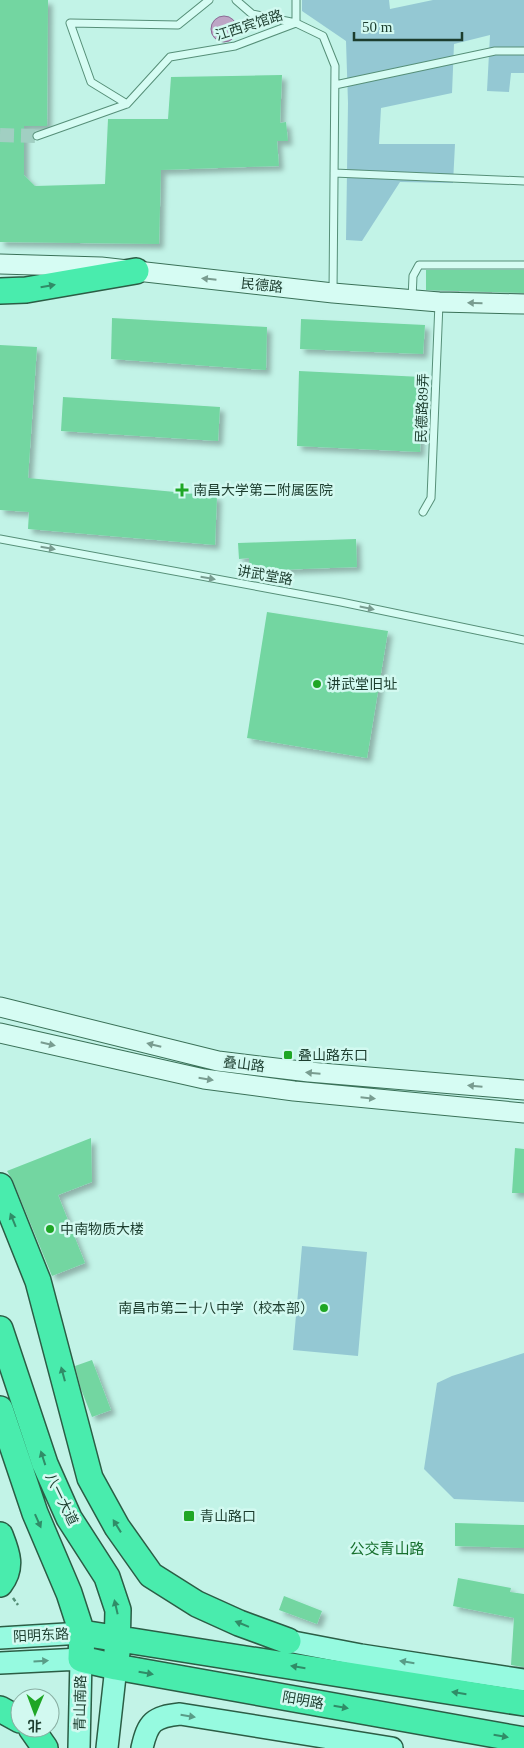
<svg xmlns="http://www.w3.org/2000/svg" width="524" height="1748" viewBox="0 0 524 1748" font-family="'Times New Roman','Noto Sans SC',serif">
  <defs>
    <filter id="shadow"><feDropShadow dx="4.5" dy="4.5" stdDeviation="2.5" flood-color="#0004"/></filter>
  </defs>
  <rect width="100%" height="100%" fill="#c2f3e7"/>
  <path fill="#94c8d3" d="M302 0H389L390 9 433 0H524V73H511L509 92 487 91 490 35 454 44 452 93 381 108 379 144H455L453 183 400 182 362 241 346 240 348 103 346 41 302 11Z
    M302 1246 367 1252 358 1356 293 1350Z
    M524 1353V1502L454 1499 424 1469 437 1383 452 1376Z"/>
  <path fill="#bda5c5" stroke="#8c6a95" d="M211 29a13 13 0 1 1 26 0a13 13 0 1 1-26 0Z"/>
  <path fill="#73d6a1" filter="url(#shadow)" d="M0 0H48L47 126H24V175L35 186 105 184 108 119H168L171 77 282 75 280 123 286 122 288 141H277L279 166 161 170 159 244 0 242Z
    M426 270H524V293L426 290Z
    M112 318 267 327 266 370 111 359Z
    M301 319 425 325 423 354 300 349Z
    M0 345 37 347 28 478 217 496 215 545 28 529 29 512 0 510Z
    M299 371 422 377 420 452 297 446Z
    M63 397 220 407 218 441 61 431Z
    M356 539 357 567 249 571V558L239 559 238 543Z
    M267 612 388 631 367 758 247 738Z
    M91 1138 92 1182 58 1195 85 1263 52 1276 13 1181 7 1171Z
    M515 1148 524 1149V1193H512Z
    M92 1360 111 1410 92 1417 81 1389 75 1366Z
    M455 1523 524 1525V1548L455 1546Z
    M458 1578 511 1588 510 1592 524 1594V1667L511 1665 514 1618 453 1606Z
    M284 1596 322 1611 317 1624 279 1610Z"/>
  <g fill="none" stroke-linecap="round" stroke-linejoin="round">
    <path stroke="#a1cfc2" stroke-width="14" stroke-dasharray="14 7" stroke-linecap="butt" d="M0 135 37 136"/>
    <defs>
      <path id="lane" d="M236 0 252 14 296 23V0
        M335 85 495 51H524
        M127 104 91 82 70 23 178 25 209 0
        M37 136 127 104 170 57 235 46 296 23 323 36 335 66 333 293
        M334 173 524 181
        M412 299 413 276 419 265H524
        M423 512 431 498 439 303
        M0 539 341 602 524 640"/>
      <path id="secondary" d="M0 264 101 267 333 293 439 302 524 304
        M0 1007 218 1061 309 1072 524 1090
        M0 1033 204 1079 294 1091 524 1113"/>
      <path id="primary" d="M0 1638 82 1633
        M288 1641 361 1655 524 1680
        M0 1663 81 1659 79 1748
        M107 1748 116 1667
        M142 1748C148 1722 153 1717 180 1714L392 1748"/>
      <path id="highway" d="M0 291 26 290 136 271
        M0 1186 38 1281 90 1478 117 1527 151 1575 197 1604 239 1623 288 1641
        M0 1329 45 1464 69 1518 107 1577 118 1610 117 1653
        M0 1409 35 1513 69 1593 82 1633 81 1659 116 1667 524 1740
        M0 1535C7 1553 13 1567 0 1584
        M82 1633 524 1703
        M0 1709 20 1720
        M31 1728 45 1748"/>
    </defs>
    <use href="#lane" stroke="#568f78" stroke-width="9"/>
    <use href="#secondary" stroke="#3a7158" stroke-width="21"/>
    <use href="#primary" stroke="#2b5d45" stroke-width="24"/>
    <use href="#highway" stroke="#2b5d45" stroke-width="28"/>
    <path stroke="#568f78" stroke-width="2.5" stroke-dasharray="4 2.5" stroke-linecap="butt" d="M13 1598 18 1605
      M37 1698 41 1691"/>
    <use href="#lane" stroke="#d6fcf3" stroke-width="7"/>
    <use href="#secondary" stroke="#d6fcf3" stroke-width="19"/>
    <use href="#primary" stroke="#96fae0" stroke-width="21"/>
    <use href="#highway" stroke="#49ecad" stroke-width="25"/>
  </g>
  <defs><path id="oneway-solid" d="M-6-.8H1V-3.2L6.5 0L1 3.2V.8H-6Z" transform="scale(1.25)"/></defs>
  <g fill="#799c90">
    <use href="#oneway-solid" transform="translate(209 279) rotate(-174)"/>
    <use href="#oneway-solid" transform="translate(475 303) rotate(-179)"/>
    <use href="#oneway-solid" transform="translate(48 548) rotate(10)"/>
    <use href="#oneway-solid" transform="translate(208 578) rotate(10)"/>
    <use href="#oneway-solid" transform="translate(367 608) rotate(12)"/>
    <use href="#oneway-solid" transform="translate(48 1044) rotate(13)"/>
    <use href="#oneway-solid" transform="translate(154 1045) rotate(-166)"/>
    <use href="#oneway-solid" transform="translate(313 1073) rotate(-175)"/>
    <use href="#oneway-solid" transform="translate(206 1079) rotate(9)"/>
    <use href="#oneway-solid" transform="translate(475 1086) rotate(-175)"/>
    <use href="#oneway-solid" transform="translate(368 1098) rotate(6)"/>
  </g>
  <g fill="#308c67">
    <use href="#oneway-solid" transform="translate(48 286) rotate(-10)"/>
    <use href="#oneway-solid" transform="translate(13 1220) rotate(-112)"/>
    <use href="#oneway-solid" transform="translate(63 1374) rotate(-105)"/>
    <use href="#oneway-solid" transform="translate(43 1458) rotate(-108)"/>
    <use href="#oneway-solid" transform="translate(38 1521) rotate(66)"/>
    <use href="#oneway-solid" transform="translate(117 1526) rotate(-122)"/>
    <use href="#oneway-solid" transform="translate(116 1607) rotate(-103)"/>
    <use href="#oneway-solid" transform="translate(242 1624) rotate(-158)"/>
    <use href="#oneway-solid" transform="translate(298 1667) rotate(-171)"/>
    <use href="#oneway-solid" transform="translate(146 1673) rotate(10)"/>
    <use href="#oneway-solid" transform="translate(459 1693) rotate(-171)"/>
    <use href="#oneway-solid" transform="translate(341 1707) rotate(10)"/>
    <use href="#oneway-solid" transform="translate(501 1736) rotate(10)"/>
  </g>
  <g fill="#599c87">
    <use href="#oneway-solid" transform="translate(41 1661) rotate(-3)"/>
    <use href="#oneway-solid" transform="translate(407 1662) rotate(-171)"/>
    <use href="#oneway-solid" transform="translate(188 1716) rotate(9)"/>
  </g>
  <g fill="#1fa625" stroke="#d2f9f0" stroke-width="2">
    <path d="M179.5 482.5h5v5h5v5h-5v5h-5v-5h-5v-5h5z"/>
    <circle cx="317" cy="684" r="5"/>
    <rect x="283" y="1050" width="10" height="10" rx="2.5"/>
    <circle cx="50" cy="1229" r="5"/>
    <circle cx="324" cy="1308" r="5"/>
    <rect x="183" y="1510" width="12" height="12" rx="2.5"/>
  </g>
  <g text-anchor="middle" stroke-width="5" stroke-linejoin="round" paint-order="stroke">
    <g font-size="14" fill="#1c3d2e" stroke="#d2f9f0">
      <text transform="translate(249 25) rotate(-18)" y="5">江西宾馆路</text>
      <text transform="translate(262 285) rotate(6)" y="5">民德路</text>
      <text transform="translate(422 408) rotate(-88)" y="5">民德路89弄</text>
      <text transform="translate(265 575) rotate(10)" y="5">讲武堂路</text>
      <text transform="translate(244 1064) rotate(7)" y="5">叠山路</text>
      <text transform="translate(62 1499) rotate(64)" y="5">八一大道</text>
      <text transform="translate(41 1635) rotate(-3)" y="5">阳明东路</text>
      <text transform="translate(303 1700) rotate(10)" y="5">阳明路</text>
      <text transform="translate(80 1703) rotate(-89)" y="5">青山南路</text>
    </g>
    <g font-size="14" fill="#1c3d2e" stroke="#d2f9f0" text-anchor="start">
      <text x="193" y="495">南昌大学第二附属医院</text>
      <text x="327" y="689">讲武堂旧址</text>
      <text x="298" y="1060">叠山路东口</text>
      <text x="60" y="1234">中南物质大楼</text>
      <text x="314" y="1313" text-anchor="end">南昌市第二十八中学（校本部）</text>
      <text x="200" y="1521">青山路口</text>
    </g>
    <g font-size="15" fill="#176f2e" stroke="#d2f9f0">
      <text x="387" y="1554">公交青山路</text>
    </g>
  </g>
  <g transform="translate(35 1713) rotate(181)"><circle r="24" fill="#d2f9f0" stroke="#89aea2"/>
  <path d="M0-4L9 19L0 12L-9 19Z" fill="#1fa625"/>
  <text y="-8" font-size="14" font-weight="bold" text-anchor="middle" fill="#1c3d2e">北</text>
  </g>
  <path d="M354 32v8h108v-8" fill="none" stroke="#1c3d2e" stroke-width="2.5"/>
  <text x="362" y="32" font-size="15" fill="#1c3d2e" stroke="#d2f9f0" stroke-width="4" paint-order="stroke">50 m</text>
</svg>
